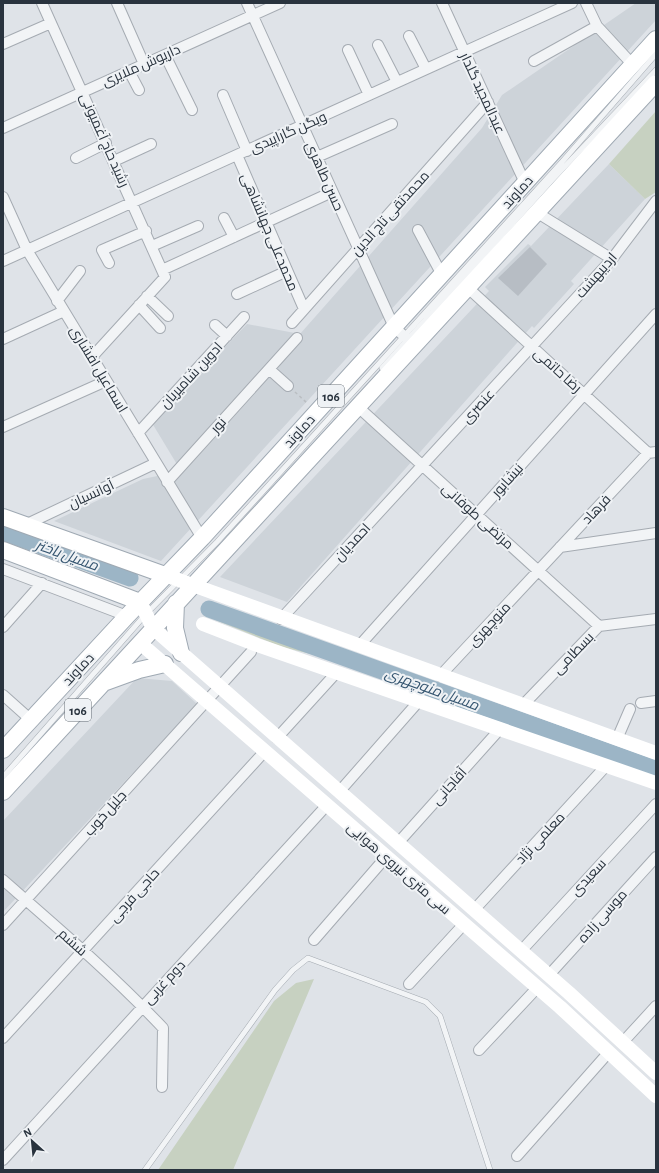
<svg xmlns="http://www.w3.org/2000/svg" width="659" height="1173" viewBox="0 0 659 1173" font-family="'Alegreya Sans',Cairo,sans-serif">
  <rect width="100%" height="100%" fill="#dfe3e8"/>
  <path fill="#cdd3d9" d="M636 3H656V20L161 561 54 521 143 479 181 471 152 423 247 324 300 334 482 128 502 95Z
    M609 164 645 199 571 281 574 284 534 328 532 326 287 602 220 577 489 291 485 287 528 244 531 246Z
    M137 678 172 681 197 704 3 912V821Z"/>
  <path fill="#c7d1c1" d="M656 111V192L645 199 609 164Z
    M211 603 321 642 315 655 282 647 203 615Z
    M314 979 233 1170H158L274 1001 296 983Z"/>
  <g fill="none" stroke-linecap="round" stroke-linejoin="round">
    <path stroke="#9cb5c6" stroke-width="17" d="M3 532 130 578
      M209 609 656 769"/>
  </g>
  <path fill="#b7bdc4" d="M530 247 547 264 518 296 498 278Z"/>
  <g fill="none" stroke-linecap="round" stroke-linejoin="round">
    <defs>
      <path id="lane" d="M382 368 552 180 656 70
        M3 777 145 615 217 542 562 162 656 54
        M145 1170 275 990 293 970 308 958 426 1002 440 1016 490 1170"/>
      <path id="street" d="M42 3 165 277 92 357
        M117 3 144 64
        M247 3 394 327 414 345
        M442 3 525 183
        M586 3 597 26 633 65
        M409 36 426 69
        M3 44 51 23
        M378 45 397 82
        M348 50 369 95
        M165 55 192 110
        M534 61 597 26
        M129 71 139 90
        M223 95 247 151
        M3 128 280 3
        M237 155 304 309
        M317 157 392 124
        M76 158 106 143
        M114 161 151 144
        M3 197 27 250 202 538
        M536 212 612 259
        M224 218 234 237
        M418 230 442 275
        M152 246 198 226
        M3 261 572 3
        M109 263 102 250 146 231
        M162 270 332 192
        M467 287 648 453
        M237 294 287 271
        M147 296 168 316
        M57 301 80 271
        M139 305 160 328
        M292 323 488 102
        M215 325 227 336
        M3 339 64 311
        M269 369 288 386
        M357 406 599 626
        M3 427 106 381
        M138 433 244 317
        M167 482 297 338
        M25 525 156 463
        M560 547 656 533
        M3 569 127 616
        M281 619 612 259 656 201
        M3 627 42 583
        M359 646 656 314
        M440 676 648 453 656 452
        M3 695 31 720
        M641 703 656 701
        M523 705 599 626 656 619
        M277 738 337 672
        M617 739 630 709
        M339 792 419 701
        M398 843 500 729
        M3 880C58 928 113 975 163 1028L162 1087
        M474 910 606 766
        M3 925 251 652
        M314 940 386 857
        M521 951 656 804
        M549 975 656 857
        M409 984 464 924
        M3 1038 265 751
        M623 1042 656 1006
        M479 1050 537 988
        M517 1156 609 1052
        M3 1160 327 805"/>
      <path id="primary" d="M3 517 165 575
        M3 550 140 602
        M176 603 175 628 181 653
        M106 682 139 670 165 664
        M3 750 127 616 202 538 656 39
        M3 792 656 83"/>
    </defs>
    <use href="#lane" stroke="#a5abb2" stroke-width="6"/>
    <use href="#street" stroke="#a5abb2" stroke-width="12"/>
    <use href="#primary" stroke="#9fa9b3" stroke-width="18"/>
    <path stroke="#babec2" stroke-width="1.5" stroke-dasharray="3 3" stroke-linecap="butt" d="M295 392 307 403"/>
    <use href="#lane" stroke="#f2f4f6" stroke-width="5"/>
    <use href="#street" stroke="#f2f4f6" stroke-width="10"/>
    <path stroke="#fff" stroke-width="14" d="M165 575 656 753
      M140 602 153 628 569 993 656 1073
      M203 624 257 645 656 783
      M140 643 560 1007 656 1096"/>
    <use href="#primary" stroke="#fff" stroke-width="16"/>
  </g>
  <g text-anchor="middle" stroke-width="4" stroke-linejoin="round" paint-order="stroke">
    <g fill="#eff2f5" stroke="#646c75" stroke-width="1">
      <rect x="318" y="385" width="26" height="22" rx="3"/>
      <rect x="65" y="699" width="26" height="22" rx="3"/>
    </g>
    <g font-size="13" font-weight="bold" fill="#29333e">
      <text x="331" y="401">106</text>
      <text x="78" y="715">106</text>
    </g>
    <g font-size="14" fill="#29333e" stroke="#eff2f5">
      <text transform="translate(141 65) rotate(-24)" y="5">داریوش ملایری</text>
      <text transform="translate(483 93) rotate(65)" y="5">عبدالمجید گلدار</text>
      <text transform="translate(288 132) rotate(-24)" y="5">ویگن گاراپیدی</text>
      <text transform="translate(105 140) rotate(66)" y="5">رشید حاج آغمیونی</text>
      <text transform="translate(325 176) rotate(66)" y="5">حسن طاهری</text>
      <text transform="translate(517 192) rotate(-48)" y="5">دماوند</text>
      <text transform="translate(390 213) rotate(-48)" y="5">محمدتقی تاج الدین</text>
      <text transform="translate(270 232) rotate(67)" y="5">محمدعلی جهانشاهی</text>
      <text transform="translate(596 275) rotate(-49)" y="5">اردیبهشت</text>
      <text transform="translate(99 369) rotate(59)" y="5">اسماعیل افشاری</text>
      <text transform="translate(558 370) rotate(42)" y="5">رضا حاتمی</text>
      <text transform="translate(191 375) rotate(-47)" y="5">ادوین شامیریان</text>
      <text transform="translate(478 406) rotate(-47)" y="5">عنصری</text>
      <text transform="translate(218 425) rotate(-48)" y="5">نور</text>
      <text transform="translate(299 431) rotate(-48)" y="5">دماوند</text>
      <text transform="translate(507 480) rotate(-48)" y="5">نیشابور</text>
      <text transform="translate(91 494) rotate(-25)" y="5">آوانسیان</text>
      <text transform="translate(596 509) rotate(-47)" y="5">فرهاد</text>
      <text transform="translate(478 516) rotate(42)" y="5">مرتضی طوفانی</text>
      <text transform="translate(352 542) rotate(-47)" y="5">احمدیان</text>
      <text transform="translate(489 624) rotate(-47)" y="5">منوچهری</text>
      <text transform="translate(573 653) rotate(-46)" y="5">بسطامی</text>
      <text transform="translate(78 669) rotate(-47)" y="5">دماوند</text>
      <text transform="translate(449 786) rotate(-48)" y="5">آقاجانی</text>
      <text transform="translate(105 813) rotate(-48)" y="5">جلیل خوب</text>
      <text transform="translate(540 838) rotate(-47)" y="5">معلمی نژاد</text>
      <text transform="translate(399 868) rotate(41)" y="5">سی متری نیروی هوایی</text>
      <text transform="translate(588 877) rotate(-47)" y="5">سعیدی</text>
      <text transform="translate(134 895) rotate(-48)" y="5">حاجی فرجی</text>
      <text transform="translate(602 916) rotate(-48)" y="5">موسی زاده</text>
      <text transform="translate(73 942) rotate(42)" y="5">ششم</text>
      <text transform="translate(164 982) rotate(-47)" y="5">دوم غربی</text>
    </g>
    <g font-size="15" font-style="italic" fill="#355570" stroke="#eff2f5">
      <text transform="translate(67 555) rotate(20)" y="5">مسیل باختر</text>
      <text transform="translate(432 689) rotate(20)" y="5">مسیل منوچهری</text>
    </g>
  </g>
  <rect width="659" height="1173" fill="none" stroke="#29333e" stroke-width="8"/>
  <g transform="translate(32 1141) rotate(333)" stroke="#eff2f5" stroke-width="3" paint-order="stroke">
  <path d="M0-3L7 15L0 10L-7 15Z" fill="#29333e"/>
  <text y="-6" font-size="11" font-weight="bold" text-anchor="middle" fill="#29333e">N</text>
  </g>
</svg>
